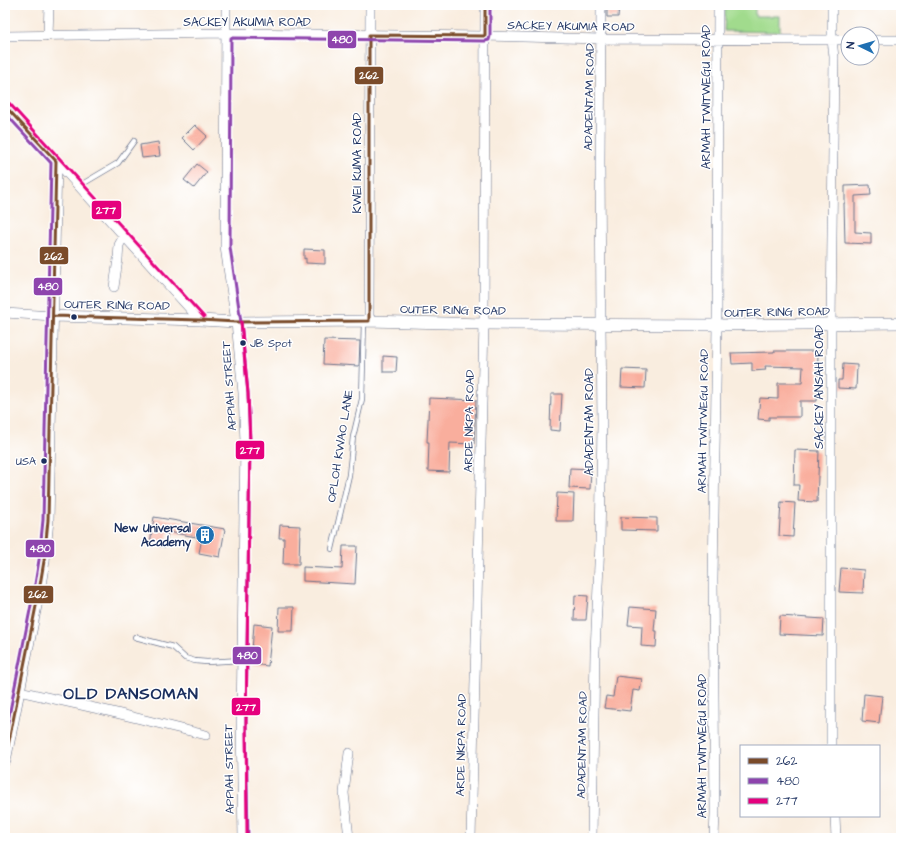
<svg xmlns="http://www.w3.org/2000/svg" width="906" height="843" viewBox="0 0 906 843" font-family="'Architects Daughter',sans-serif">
  <rect width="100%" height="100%" fill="#fff"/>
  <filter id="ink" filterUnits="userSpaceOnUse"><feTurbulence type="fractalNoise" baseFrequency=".025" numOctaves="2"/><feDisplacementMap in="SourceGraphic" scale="8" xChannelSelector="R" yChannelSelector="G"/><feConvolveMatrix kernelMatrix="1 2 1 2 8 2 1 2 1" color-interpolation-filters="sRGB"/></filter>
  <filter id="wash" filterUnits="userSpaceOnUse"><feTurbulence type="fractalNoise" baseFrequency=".012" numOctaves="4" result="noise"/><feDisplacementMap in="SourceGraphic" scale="16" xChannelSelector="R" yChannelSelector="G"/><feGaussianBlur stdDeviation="0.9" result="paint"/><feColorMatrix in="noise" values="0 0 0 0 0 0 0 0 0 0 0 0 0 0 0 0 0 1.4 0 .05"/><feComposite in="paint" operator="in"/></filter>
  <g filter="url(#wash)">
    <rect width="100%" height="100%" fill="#f9eddf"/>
    <path fill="#a1db8d" stroke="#5e8576" d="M725 5H755V16H780V32L724 31Z"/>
    <g id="blocks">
      <path fill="#f9ae9d" d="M607 5H619L618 17H607Z
        M195 125 207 136 194 150 182 138Z
        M158 142 160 156 142 158 140 145Z
        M197 164 207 172 194 188 184 180Z
        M870 185 871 195 855 196V232L871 233V244L845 243 844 203H845V186Z
        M304 249 325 250V264L306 263V258L304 259Z
        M324 340 360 341 359 366 323 364Z
        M774 351H818L817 401H800V417H769V420L758 419 760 398 778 399V383H802L803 367 765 366 766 370 752 371V363L732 364 731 353 774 352Z
        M383 356 397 357 396 372H383Z
        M843 364 857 365 856 389 838 388V380H842Z
        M622 369 646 370 645 388 621 387Z
        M551 394H562L560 431 550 430Z
        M429 398 476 400 474 444 450 443 449 472 428 471 429 442H427Z
        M795 450 819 451 817 502 798 501 799 485H794Z
        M570 468 591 469 590 489 569 488Z
        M557 493 574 494 573 521H556Z
        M781 502 795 503 793 537 779 536Z
        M154 517 225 529 220 557 199 553 202 538 168 532 165 547 150 544Z
        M621 517 657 518V531L621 530Z
        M280 525 300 526 299 564H283L284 538H279Z
        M343 546H357L355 584 303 581V567L342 569Z
        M841 568 864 570 863 593 839 592Z
        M575 595 588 596 586 620H574Z
        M279 607H294L293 631H278Z
        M630 607 656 609 654 631H657L656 647 641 646 642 626 628 625Z
        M780 616 824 619 823 636 779 634Z
        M254 624 272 626 268 666 251 664Z
        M616 676 642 679 640 691 633 690 630 711 604 708 606 696 613 697Z
        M864 694 882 696 879 723 862 721Z"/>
    </g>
  </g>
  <g filter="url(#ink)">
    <use href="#blocks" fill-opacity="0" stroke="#69728b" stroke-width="1"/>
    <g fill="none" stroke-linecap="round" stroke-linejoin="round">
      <defs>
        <path id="service" d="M79 186 118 163 134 141
          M332 549 339 519 349 475 353 437 362 399 364 321
          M135 637 173 647 185 658 195 661 207 662 242 660"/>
        <path id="minor" d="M226 5 225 247 236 322 243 393 245 442 241 722 243 838
          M5 36 226 33 485 36 601 39 848 40
          M48 36 49 5
          M872 40H901
          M56 161 200 320
          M114 287 118 259 119 245 124 236
          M5 313 53 316
          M369 321 370 5
          M19 691 108 711 206 735
          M831 746V324L834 57 832 40V5
          M835 816 836 838
          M349 838 344 793 349 753
          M471 838 484 324 485 5
          M592 838 595 651 600 543 602 424 601 324 600 163 601 5
          M714 838 715 813 713 579 717 325 718 5"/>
        <path id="tertiary" d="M5 106 56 161 48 520 44 561 39 591 5 761
          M53 316 200 320 236 322 369 321 484 324 717 325 901 323"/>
      </defs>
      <use href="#service" stroke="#69728b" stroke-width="6"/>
      <use href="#minor" stroke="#69728b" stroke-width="10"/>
      <use href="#tertiary" stroke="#69728b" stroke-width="12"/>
      <use href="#service" stroke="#fff" stroke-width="4.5"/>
      <use href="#minor" stroke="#fff" stroke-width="9"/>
      <use href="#tertiary" stroke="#fff" stroke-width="11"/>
      <defs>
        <path id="bus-1" d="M5 106 56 161 48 520 44 561 39 591 5 761
          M53 316 200 320 236 322 369 321V35L485 36V5"/>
        <path id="bus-2" d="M5 113 51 163 43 520 39 560 34 590 5 736
          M248 838 246 722 250 442 248 393 241 322 230 247 231 38 485 41 489 40 490 36V5"/>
        <path id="bus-3" d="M9 103 204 317
          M241 322 248 393 250 442 246 722 247 835"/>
      </defs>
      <use href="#bus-1" stroke="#fff" stroke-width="6"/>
      <use href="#bus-2" stroke="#fff" stroke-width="6"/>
      <use href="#bus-3" stroke="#fff" stroke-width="6"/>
      <use href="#bus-1" stroke="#7a4b2a" stroke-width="3"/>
      <use href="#bus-2" stroke="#8e44ad" stroke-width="3"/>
      <use href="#bus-3" stroke="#e5007d" stroke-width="3"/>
    </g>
  </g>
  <defs>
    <symbol id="building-disc" viewBox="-11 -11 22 22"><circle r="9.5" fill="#1f6fb2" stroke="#fff"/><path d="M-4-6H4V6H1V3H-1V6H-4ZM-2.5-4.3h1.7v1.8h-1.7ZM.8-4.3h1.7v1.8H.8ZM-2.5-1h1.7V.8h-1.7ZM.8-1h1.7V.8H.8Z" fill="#fff"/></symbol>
  </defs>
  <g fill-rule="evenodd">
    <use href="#building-disc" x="194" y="524" width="22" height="22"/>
  </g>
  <g fill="#1b2f5e" stroke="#fff" stroke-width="1.5">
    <circle cx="74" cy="317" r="3.5"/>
    <circle cx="243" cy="343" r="3.5"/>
    <circle cx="44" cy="461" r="3.5"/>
  </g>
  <g text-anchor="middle" stroke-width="3" stroke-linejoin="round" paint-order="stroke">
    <g font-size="11" fill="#1b2f5e" stroke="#fff" text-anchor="start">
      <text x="250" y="347">JB Spot</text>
      <text x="36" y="465" text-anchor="end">USA</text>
    </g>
    <g font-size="12" fill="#1b2f5e" stroke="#fff">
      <text x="247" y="26">SACKEY AKUMIA ROAD</text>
      <text transform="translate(571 26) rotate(1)" y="4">SACKEY AKUMIA ROAD</text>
      <text transform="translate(589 97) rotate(-89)" y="4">ADADENTAM ROAD</text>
      <text transform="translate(706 97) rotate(-90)" y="4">ARMAH TWITWEGU ROAD</text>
      <text transform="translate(357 163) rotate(-90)" y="4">KWEI KUMA ROAD</text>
      <text transform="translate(117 305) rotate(1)" y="4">OUTER RING ROAD</text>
      <text transform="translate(453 310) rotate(1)" y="4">OUTER RING ROAD</text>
      <text transform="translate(777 312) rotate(-1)" y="4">OUTER RING ROAD</text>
      <text transform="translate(229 386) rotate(-94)" y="4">APPIAH STREET</text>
      <text transform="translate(819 387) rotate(-90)" y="4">SACKEY ANSAH ROAD</text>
      <text transform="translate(469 421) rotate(-89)" y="4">ARDE NKPA ROAD</text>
      <text transform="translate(703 421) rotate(-89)" y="4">ARMAH TWITWEGU ROAD</text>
      <text transform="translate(589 422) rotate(-90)" y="4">ADADENTAM ROAD</text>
      <text transform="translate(340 446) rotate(-81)" y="4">OPLOH KWAO LANE</text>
      <text transform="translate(461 745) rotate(-89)" y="4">ARDE NKPA ROAD</text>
      <text transform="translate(582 745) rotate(-89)" y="4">ADADENTAM ROAD</text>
      <text transform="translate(702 746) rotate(-90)" y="4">ARMAH TWITWEGU ROAD</text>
      <text transform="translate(229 769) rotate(-91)" y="4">APPIAH STREET</text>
    </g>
    <g font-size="12" font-weight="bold" fill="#1b2f5e" stroke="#fff" text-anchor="end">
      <text x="191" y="532">New Universal<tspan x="191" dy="14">Academy</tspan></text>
    </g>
    <g font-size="16" font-weight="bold" letter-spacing="1" fill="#1b2f5e" stroke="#fff">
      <text x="131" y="699">OLD DANSOMAN</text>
    </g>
  </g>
  <g stroke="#fff" stroke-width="1.5">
    <rect x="327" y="30" width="30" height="19" rx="4" fill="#8e44ad"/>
    <rect x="354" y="66" width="30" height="19" rx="4" fill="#7a4b2a"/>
    <rect x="91" y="200" width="31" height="20" rx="4" fill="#e5007d"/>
    <rect x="39" y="246" width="30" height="19" rx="4" fill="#7a4b2a"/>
    <rect x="33" y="277" width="30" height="19" rx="4" fill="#8e44ad"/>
    <rect x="235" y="440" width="30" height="20" rx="4" fill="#e5007d"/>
    <rect x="25" y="539" width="30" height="19" rx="4" fill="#8e44ad"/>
    <rect x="23" y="585" width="31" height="19" rx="4" fill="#7a4b2a"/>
    <rect x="232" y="646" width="30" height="19" rx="4" fill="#8e44ad"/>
    <rect x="231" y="697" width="30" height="19" rx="4" fill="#e5007d"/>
  </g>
  <g font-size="11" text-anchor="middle" font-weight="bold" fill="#fff">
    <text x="342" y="43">480</text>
    <text x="369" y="79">262</text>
    <text x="106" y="214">277</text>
    <text x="54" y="260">262</text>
    <text x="48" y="290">480</text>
    <text x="250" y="454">277</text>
    <text x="40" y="552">480</text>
    <text x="38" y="598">262</text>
    <text x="247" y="659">480</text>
    <text x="246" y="711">277</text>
  </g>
  <rect width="906" height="843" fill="none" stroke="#fff" stroke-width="20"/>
  <rect x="740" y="745" width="140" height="72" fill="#ffffff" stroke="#a4acbf"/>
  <rect x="748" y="758" width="20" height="6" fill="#7a4b2a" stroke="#a4acbf"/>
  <text x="776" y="765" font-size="12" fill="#1b2f5e">262</text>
  <rect x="748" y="778" width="20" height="6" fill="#8e44ad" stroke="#a4acbf"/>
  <text x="776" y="785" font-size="12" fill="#1b2f5e">480</text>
  <rect x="748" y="798" width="20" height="6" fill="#e5007d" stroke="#a4acbf"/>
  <text x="776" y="805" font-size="12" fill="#1b2f5e">277</text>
  <g transform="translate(860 46) rotate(275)"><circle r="19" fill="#ffffff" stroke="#a4acbf"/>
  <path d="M0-3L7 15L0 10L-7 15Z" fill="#1f6fb2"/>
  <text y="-6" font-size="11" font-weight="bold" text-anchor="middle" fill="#1b2f5e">N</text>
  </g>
</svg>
